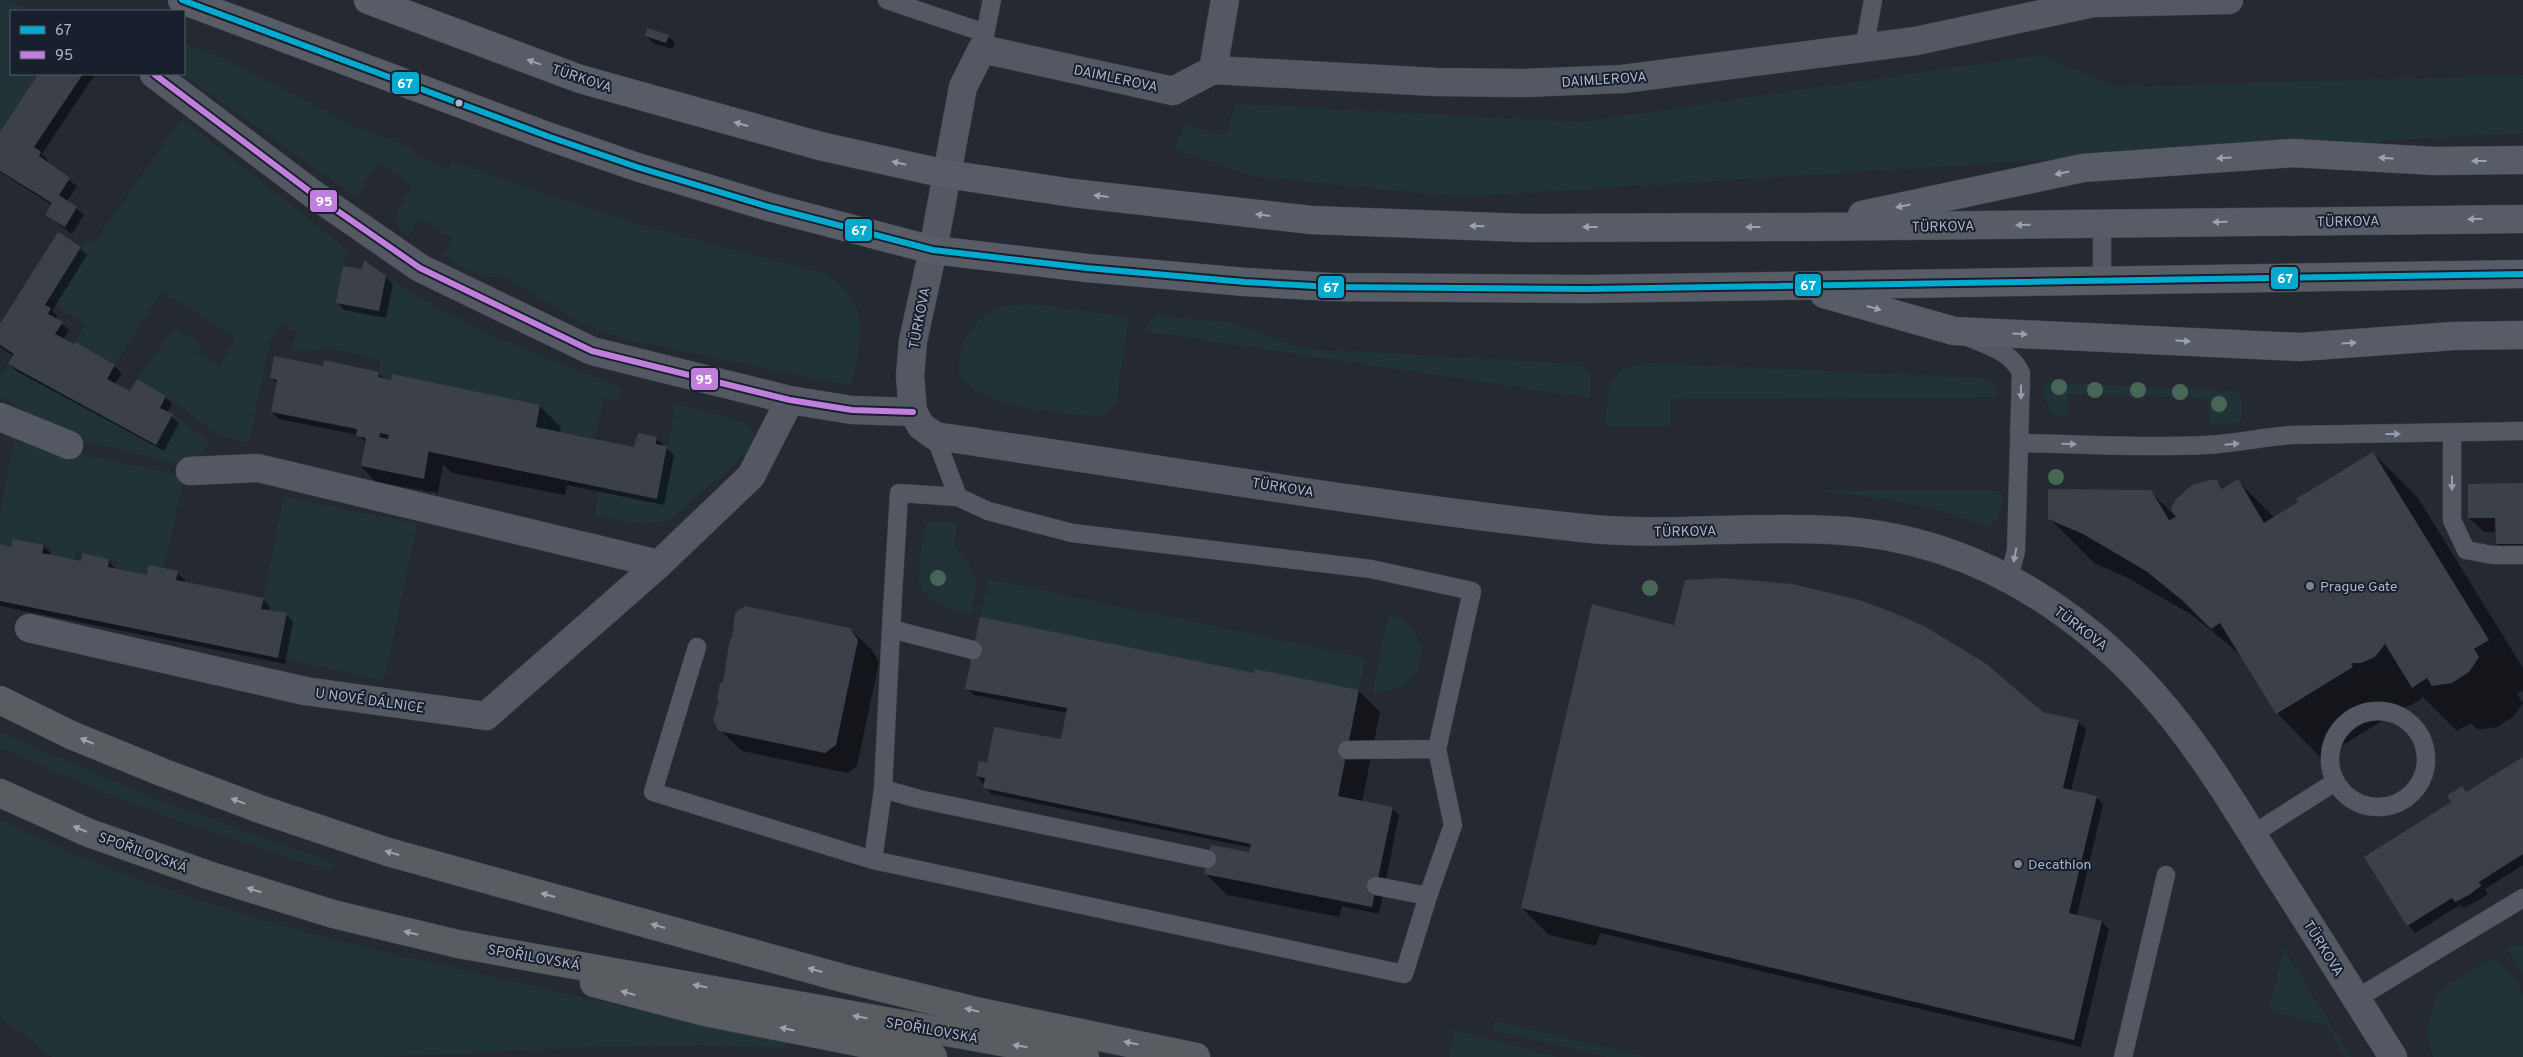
<svg xmlns="http://www.w3.org/2000/svg" width="2523" height="1057" viewBox="0 0 2523 1057" font-family="Overpass,sans-serif">
  <rect width="100%" height="100%" fill="#252932"/>
  <path fill="#223338" d="M0 0H10L29 11H11V74H38L0 132Z
    M184 44 224 59 354 126 408 147 418 157 449 169 452 161 537 191 645 226 826 274C874 307 861 337 851 386L623 339 579 322 504 276C479 280 464 270 444 255L453 239 420 218 409 235C383 220 403 203 413 186L379 163 355 197 182 74H184Z
    M2040 55 2115 87 2523 75V133L1997 163 1464 197 1253 176 1175 149 1184 124 1224 135 1236 104 1583 122Z
    M182 118 347 250 343 266 379 311 386 276C458 326 540 357 622 387L620 401 604 397 594 438 536 427 540 405 443 385 378 377 381 360 327 348 290 352 297 333 282 322 270 341 249 443 215 433 166 396 137 379 174 327 201 345 197 352 219 366 236 338 161 291 115 365 75 342 85 325 49 300 85 240 93 244Z
    M1031 304 1129 317 1117 398C1112 408 1108 413 1097 417 1055 411 989 411 961 378 953 354 969 322 992 311 1004 305 1018 305 1031 304Z
    M1158 315 1234 323 1299 348 1573 364 1586 368 1591 375 1590 398 1145 331 1150 321Z
    M1653 363 1981 378 1987 379 1997 387V397L1671 399 1670 427H1605C1609 388 1605 364 1653 363Z
    M8 364 156 445 173 414 209 442 193 467 70 438 0 396V376Z
    M2045 382 2241 392 2242 418 2239 423 2213 425 2209 419 2208 398 2068 395 2067 419C2048 416 2042 400 2045 382Z
    M676 404 746 422 755 434 753 447 673 517C647 530 622 520 595 515L600 487 657 498Z
    M14 441 184 476 164 569 147 575 116 568 118 561 76 552 74 560 50 555 52 547 13 539 11 547 0 544V514Z
    M1818 491H1998L2002 493C2002 507 2000 519 1989 528 1933 504 1877 497 1818 491Z
    M284 497 417 524 384 680 278 658 287 613 261 609Z
    M933 522H948L957 524 954 543 977 579 970 614C905 601 917 577 926 523Z
    M989 579 1366 658 1359 690 1255 669V673L980 617Z
    M1389 614C1441 633 1427 695 1372 693Z
    M0 732 145 795 333 863 330 870C217 836 107 797 0 747Z
    M0 820C152 896 315 937 480 974 582 997 683 1021 786 1041L785 1048 698 1045 594 1047 382 1057H52L0 1017Z
    M2505 946H2523V975Z
    M2284 949 2351 1057H2345L2326 1025 2268 1010 2283 955 2280 950Z
    M2489 960C2503 960 2522 986 2523 998 2523 1018 2523 1038 2523 1057H2434C2422 1036 2429 1003 2445 986Z
    M1494 1021 1647 1057H1607L1493 1030Z
    M1454 1030 1558 1057H1449Z"/>
  <path fill="#0007" d="M646 36H668L675 43 673 49 653 43Z
    M40 74H91L94 76 42 154 48 160 46 163 77 186 67 201 84 215 72 234 47 215 52 205 0 172V134Z
    M80 248 87 255 52 311 57 316 55 319 69 330 63 340 74 346 76 344 114 366 122 373 115 384 130 393 165 397 172 404 167 413 179 423 164 451 16 371 9 364 14 356 0 347V326Z
    M386 277 393 284 386 318 344 310 337 302Z
    M323 368 378 373 386 380 540 406 561 427 560 432 634 448 656 438 674 455 664 505 567 485 565 495 452 473 443 464 438 493 376 482 362 467 366 443 358 435 279 419 272 412 278 384 271 378Z
    M2373 453 2418 498 2523 668V690L2517 694 2523 703 2513 717 2497 727 2478 730 2471 723 2457 731 2423 697 2419 701 2406 707H2398L2395 709 2397 712 2321 758 2277 713 2244 659 2229 645 2192 615 2128 578 2094 563 2049 518 2150 491 2176 517 2172 509 2182 493 2193 486 2217 481 2224 489 2238 481 2275 518Z
    M2523 484V558L2511 559 2497 544V532H2484L2469 518Z
    M0 546 12 548 43 546 51 553 50 556 82 563 108 560 115 569 148 576 177 573 185 580 184 583 263 599 270 606 269 611 286 614 293 622 285 664 0 606Z
    M1641 617 2079 722 2086 729 2071 791 2096 797 2103 804 2077 916 2102 922 2109 929 2081 1047 1600 933 1596 946 1549 935 1522 908Z
    M850 629 872 650 879 662 857 766 847 773 742 751 720 730Z
    M1255 675 1359 691 1380 712 1362 802 1392 808 1399 815 1379 914 1342 906 1339 917 1227 895 1206 874 1250 854 1252 848 991 794 977 776 988 764 1062 741 1067 713 974 695 967 688Z
    M2523 758V865L2485 889 2488 894 2476 902 2463 908 2460 905 2415 933 2408 925 2365 858 2453 803 2462 788 2467 793Z"/>
  <path fill="#3c4049" fill-rule="evenodd" d="M647 28 669 35 666 43 645 36Z
    M38 74H83L34 147 41 152 39 156 70 178 59 195 77 207 65 227 45 215 52 203 0 171V132Z
    M58 232 81 247 45 305 51 308 48 314 63 322 55 334 74 344 75 342 115 365 107 379 130 391 137 379 166 396 160 408 173 414 156 445 8 364 14 354 0 345V324Z
    M364 260 386 276 379 311 336 303 343 266 362 269Z
    M274 356 323 366 324 360 379 372 378 377 391 380 392 374 540 405 536 427 634 447 638 433 657 437 656 444 667 446 657 499 430 452 429 450 424 479 361 466 366 438 356 436 357 429 271 412 277 380 270 378ZM380 433 389 435 388 439 379 437Z
    M2373 452 2489 640 2474 649 2479 657 2469 672 2452 683 2432 686 2427 678 2412 688 2385 644 2375 657 2361 663H2354L2351 664 2353 667 2276 714 2220 623 2211 629 2183 601 2146 571 2083 534 2048 519V489L2151 490 2169 520 2176 517 2171 509 2176 499 2192 485 2210 480H2217L2222 489 2238 479 2264 523 2298 502 2296 499Z
    M2523 483V544H2496L2495 518H2468V484Z
    M13 539 44 545 42 553 81 561 82 553 109 559 108 567 147 575 149 565 178 571 176 580 264 598 261 609 287 613 278 658 0 601V544L11 547Z
    M1723 578 1792 584 1859 600 1892 612 1924 626 1985 663 2043 712 2079 720 2063 788 2097 796 2069 913 2102 921 2074 1040 1521 908 1592 604 1674 625 1685 580Z
    M745 606 850 628 858 640 836 745 825 753 719 731 713 720 719 700 717 699 720 683H723L730 638 732 639 735 613Z
    M980 617 1255 673V669L1359 690 1338 796 1393 807 1372 907 1204 874 1211 845 1249 852 1251 844 983 788 985 778 976 776 979 761 987 763 994 727 1061 739 1067 708 965 689Z
    M2523 757V854L2479 882 2481 886 2469 895 2455 902 2452 898 2407 926 2364 857 2451 802 2447 795 2455 791 2462 786 2466 792Z"/>
  <g fill="none" stroke-linecap="round" stroke-linejoin="round">
    <defs>
      <path id="lane" d="M887 0 985 33
        M983 44 992 0
        M1864 49 1873 0
        M2102 281V224
        M1968 337C1988 346 2012 352 2021 373L2016 551 2009 578
        M2452 434V520L2466 550 2492 555H2523
        M935 436 958 497 988 511 1072 533 1371 569 1472 591 1437 749 1347 750
        M2021 443C2082 444 2144 448 2205 445 2234 444 2262 437 2292 435L2523 431
        M958 497 899 493 891 629 973 650
        M891 629 883 789 919 799 1207 859
        M697 647 653 792 873 860 1404 974 1428 896
        M2330 759a48 48 0 1 1 96 0a48 48 0 1 1-96 0Z
        M2253 834 2335 782
        M873 860 883 789
        M1376 886 1428 896 1453 825 1437 749
        M2356 999 2523 898
        M2123 1057 2166 875"/>
      <path id="street" d="M2229 0 2093 3 1916 41 1623 79 1524 83 1435 82 1213 70 1173 91 982 49 963 87 933 250 913 341 910 376 913 412 921 426 935 436C1150 467 1365 505 1582 528 1665 537 1748 525 1831 530 1918 534 1999 565 2069 617 2161 684 2210 766 2269 861 2311 926 2352 992 2393 1057
        M1213 70 1225 0
        M154 74 313 194 420 268 592 351 790 400 852 410 913 412
        M0 417 69 445
        M190 471 258 468 659 564
        M29 628 305 691 486 716 659 564 751 476 790 400"/>
      <path id="secondary" d="M182 0 550 137 637 167 769 207 933 250 1087 268 1245 282 1332 287 1585 289 2523 274
        M368 0 580 79 820 146 946 174 1073 193 1311 220 1526 228 1802 227 2523 219
        M1862 215 2083 168 2293 153 2435 161 2523 160
        M1824 294 1954 331 2300 347 2454 336 2523 335"/>
      <path id="highway" d="M0 700 71 735 164 773 260 809 388 852 846 979 980 1012 1196 1057
        M0 793 89 833 208 875 333 914 458 944 1085 1057
        M594 983 705 1012 933 1057"/>
    </defs>
    <use href="#lane" stroke="#40444b" stroke-width="19"/>
    <use href="#street" stroke="#40444b" stroke-width="29"/>
    <use href="#secondary" stroke="#40444b" stroke-width="29"/>
    <use href="#highway" stroke="#41454e" stroke-width="29"/>
    <use href="#lane" stroke="#545862" stroke-width="18"/>
    <use href="#street" stroke="#545862" stroke-width="28"/>
    <use href="#secondary" stroke="#585c66" stroke-width="28"/>
    <use href="#highway" stroke="#595c60" stroke-width="28"/>
    <defs>
      <path id="bus-1" d="M182 0 550 137 637 167 769 207 933 250 1087 268 1245 282 1332 287 1585 289 2523 274"/>
      <path id="bus-2" d="M154 74 313 194 420 268 592 351 790 400 852 410 913 412"/>
    </defs>
    <use href="#bus-1" stroke="#181f2d" stroke-width="10"/>
    <use href="#bus-2" stroke="#181f2d" stroke-width="10"/>
    <use href="#bus-1" stroke="#00a9ce" stroke-width="6"/>
    <use href="#bus-2" stroke="#c07fdc" stroke-width="6"/>
  </g>
  <g fill="#476656">
    <circle cx="2059" cy="387" r="8"/>
    <circle cx="2095" cy="390" r="8"/>
    <circle cx="2138" cy="390" r="8"/>
    <circle cx="2180" cy="392" r="8"/>
    <circle cx="2219" cy="404" r="8"/>
    <circle cx="2056" cy="477" r="8"/>
    <circle cx="938" cy="578" r="8"/>
    <circle cx="1650" cy="588" r="8"/>
  </g>
  <defs><path id="oneway-solid" d="M-6-.8H1V-3.2L6.5 0L1 3.2V.8H-6Z" transform="scale(1.25)"/></defs>
  <g fill="#9ba2b3">
    <use href="#oneway-solid" transform="translate(534 62) rotate(-160)"/>
    <use href="#oneway-solid" transform="translate(741 124) rotate(-165)"/>
    <use href="#oneway-solid" transform="translate(2224 158) rotate(176)"/>
    <use href="#oneway-solid" transform="translate(2386 158) rotate(-177)"/>
    <use href="#oneway-solid" transform="translate(2479 161) rotate(180)"/>
    <use href="#oneway-solid" transform="translate(899 163) rotate(-167)"/>
    <use href="#oneway-solid" transform="translate(2062 173) rotate(168)"/>
    <use href="#oneway-solid" transform="translate(1101 196) rotate(-173)"/>
    <use href="#oneway-solid" transform="translate(1903 206) rotate(168)"/>
    <use href="#oneway-solid" transform="translate(1263 215) rotate(-173)"/>
    <use href="#oneway-solid" transform="translate(2475 219) rotate(179)"/>
    <use href="#oneway-solid" transform="translate(2220 222) rotate(179)"/>
    <use href="#oneway-solid" transform="translate(2023 225) rotate(179)"/>
    <use href="#oneway-solid" transform="translate(1477 226) rotate(-178)"/>
    <use href="#oneway-solid" transform="translate(1590 227) rotate(180)"/>
    <use href="#oneway-solid" transform="translate(1753 227) rotate(180)"/>
    <use href="#oneway-solid" transform="translate(1874 308) rotate(16)"/>
    <use href="#oneway-solid" transform="translate(2020 334) rotate(3)"/>
    <use href="#oneway-solid" transform="translate(2183 341) rotate(3)"/>
    <use href="#oneway-solid" transform="translate(2349 343) rotate(-4)"/>
  </g>
  <g fill="#969dad">
    <use href="#oneway-solid" transform="translate(2021 392) rotate(90)"/>
    <use href="#oneway-solid" transform="translate(2393 434)"/>
    <use href="#oneway-solid" transform="translate(2069 444) rotate(1)"/>
    <use href="#oneway-solid" transform="translate(2232 444) rotate(-5)"/>
    <use href="#oneway-solid" transform="translate(2452 483) rotate(90)"/>
    <use href="#oneway-solid" transform="translate(2015 555) rotate(101)"/>
  </g>
  <g fill="#9ba2b2">
    <use href="#oneway-solid" transform="translate(87 741) rotate(-157)"/>
    <use href="#oneway-solid" transform="translate(238 801) rotate(-160)"/>
    <use href="#oneway-solid" transform="translate(80 829) rotate(-157)"/>
    <use href="#oneway-solid" transform="translate(392 853) rotate(-164)"/>
    <use href="#oneway-solid" transform="translate(254 890) rotate(-163)"/>
    <use href="#oneway-solid" transform="translate(548 895) rotate(-165)"/>
    <use href="#oneway-solid" transform="translate(658 926) rotate(-164)"/>
    <use href="#oneway-solid" transform="translate(411 933) rotate(-166)"/>
    <use href="#oneway-solid" transform="translate(815 970) rotate(-164)"/>
    <use href="#oneway-solid" transform="translate(700 986) rotate(-169)"/>
    <use href="#oneway-solid" transform="translate(628 993) rotate(-164)"/>
    <use href="#oneway-solid" transform="translate(972 1010) rotate(-166)"/>
    <use href="#oneway-solid" transform="translate(860 1017) rotate(-170)"/>
    <use href="#oneway-solid" transform="translate(787 1029) rotate(-168)"/>
    <use href="#oneway-solid" transform="translate(1131 1043) rotate(-168)"/>
    <use href="#oneway-solid" transform="translate(1020 1046) rotate(-170)"/>
  </g>
  <circle fill="#acb4c6" stroke="#181f2d" stroke-width="2" cx="459" cy="103" r="4.5"/>
  <g fill="#7d8392" stroke="#181f2d" stroke-width="2">
    <circle cx="2310" cy="586" r="5"/>
    <circle cx="2018" cy="864" r="5"/>
  </g>
  <g text-anchor="middle" stroke-width="4" stroke-linejoin="round" paint-order="stroke">
    <g font-size="14" fill="#acb4c6" stroke="#181f2d">
      <text transform="translate(582 78) rotate(18)" y="5">TÜRKOVA</text>
      <text transform="translate(1116 78) rotate(12)" y="5">DAIMLEROVA</text>
      <text transform="translate(1604 79) rotate(-4)" y="5">DAIMLEROVA</text>
      <text transform="translate(2348 221) rotate(-1)" y="5">TÜRKOVA</text>
      <text transform="translate(1943 226) rotate(-1)" y="5">TÜRKOVA</text>
      <text transform="translate(919 318) rotate(-79)" y="5">TÜRKOVA</text>
      <text transform="translate(1283 487) rotate(9)" y="5">TÜRKOVA</text>
      <text transform="translate(1685 531) rotate(-1)" y="5">TÜRKOVA</text>
      <text transform="translate(2081 628) rotate(37)" y="5">TÜRKOVA</text>
      <text transform="translate(370 700) rotate(8)" y="5">U NOVÉ DÁLNICE</text>
      <text transform="translate(143 852) rotate(20)" y="5">SPOŘILOVSKÁ</text>
      <text transform="translate(2324 948) rotate(58)" y="5">TÜRKOVA</text>
      <text transform="translate(534 957) rotate(10)" y="5">SPOŘILOVSKÁ</text>
      <text transform="translate(932 1030) rotate(10)" y="5">SPOŘILOVSKÁ</text>
    </g>
    <g font-size="14" fill="#acb4c6" stroke="#181f2d" text-anchor="start">
      <text x="2320" y="591">Prague Gate</text>
      <text x="2028" y="869">Decathlon</text>
    </g>
  </g>
  <g stroke="#181f2d" stroke-width="2">
    <rect x="391" y="71" width="29" height="24" rx="5" fill="#00a9ce"/>
    <rect x="309" y="189" width="29" height="24" rx="5" fill="#c07fdc"/>
    <rect x="844" y="218" width="29" height="24" rx="5" fill="#00a9ce"/>
    <rect x="2270" y="266" width="29" height="24" rx="5" fill="#00a9ce"/>
    <rect x="1794" y="273" width="28" height="24" rx="5" fill="#00a9ce"/>
    <rect x="1317" y="275" width="28" height="24" rx="5" fill="#00a9ce"/>
    <rect x="690" y="367" width="29" height="24" rx="5" fill="#c07fdc"/>
  </g>
  <g font-size="14" text-anchor="middle" font-weight="bold" fill="#fff">
    <text x="405" y="88">67</text>
    <text x="324" y="206">95</text>
    <text x="859" y="235">67</text>
    <text x="2285" y="283">67</text>
    <text x="1808" y="290">67</text>
    <text x="1331" y="292">67</text>
    <text x="704" y="384">95</text>
  </g>
  <rect x="10" y="10" width="175" height="65" fill="#181f2d" stroke="#535b6a"/>
  <rect x="20" y="26" width="25" height="8" fill="#00a9ce" stroke="#535b6a"/>
  <text x="55" y="35" font-size="15" fill="#acb4c6">67</text>
  <rect x="20" y="51" width="25" height="8" fill="#c07fdc" stroke="#535b6a"/>
  <text x="55" y="60" font-size="15" fill="#acb4c6">95</text>
</svg>
